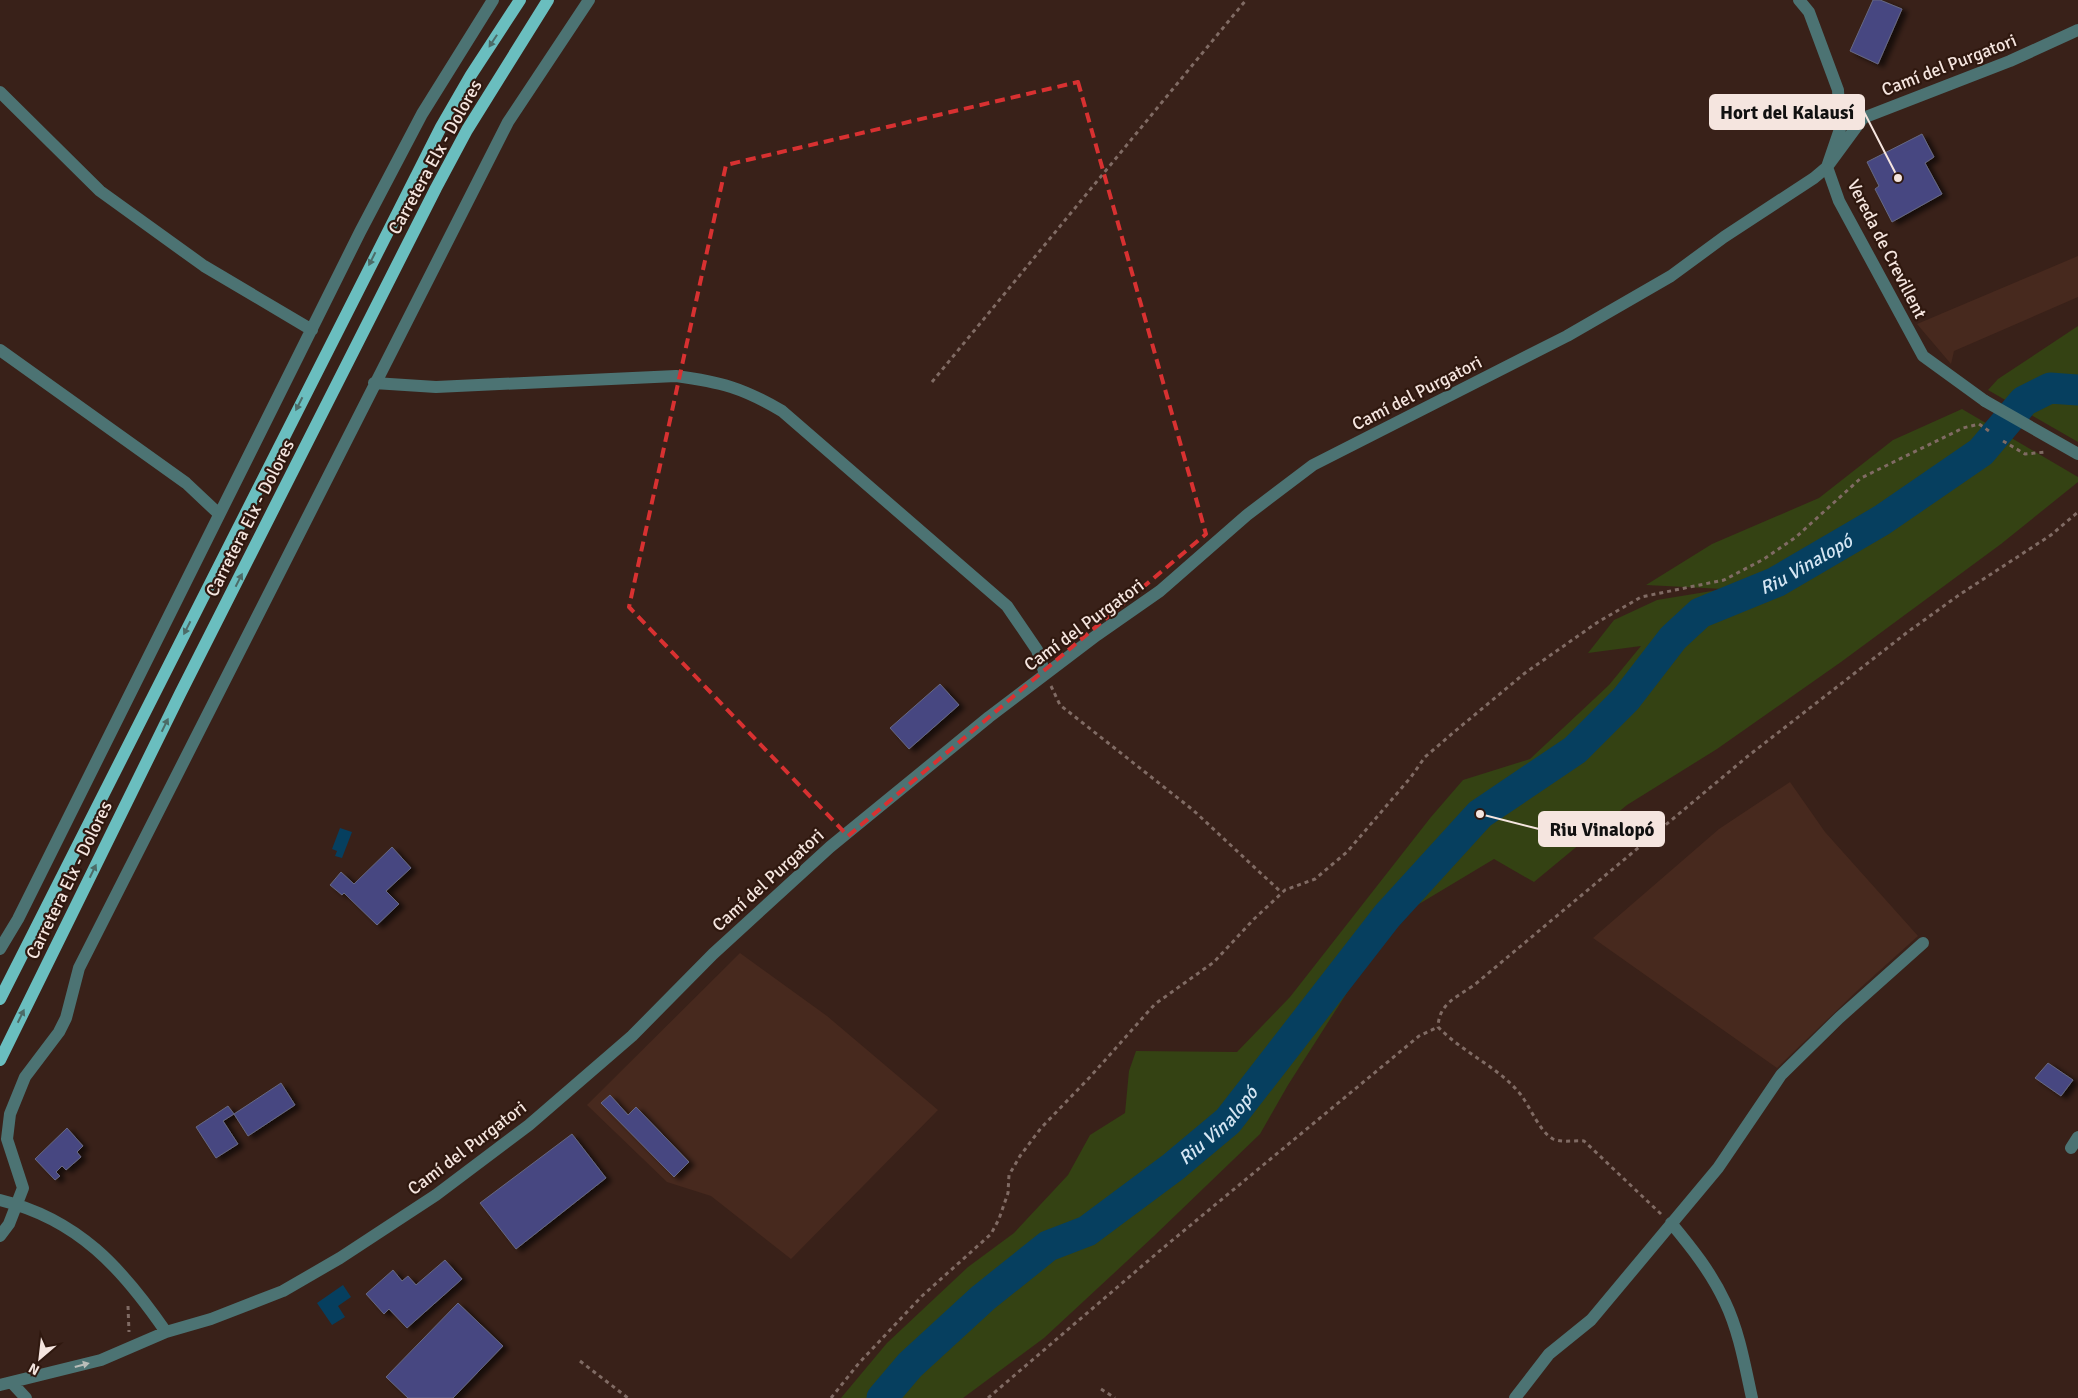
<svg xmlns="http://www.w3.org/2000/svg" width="2078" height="1398" viewBox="0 0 2078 1398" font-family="Signika,sans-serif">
  <defs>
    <filter id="shadow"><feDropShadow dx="5.5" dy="3" stdDeviation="2.5" flood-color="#0009"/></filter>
  </defs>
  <rect width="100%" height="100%" fill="#392119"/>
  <path fill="#47291e" d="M2078 256V297L1954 351 1951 364 1917 324Z
    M1790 782 1825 832 1918 936 1858 990 1777 1068 1593 938 1719 829Z
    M740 953 827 1016 938 1110 791 1259 711 1196 667 1182 587 1105Z"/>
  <path fill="#344213" d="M2078 326V442L1988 390 1998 379Z
    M1962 409 2078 477V482L2001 544 1841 662 1717 749 1627 805 1534 882 1494 859 1394 919 1288 1085 1260 1134 1154 1236 1044 1338 963 1398H841L887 1343 968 1267 1014 1233 1068 1175 1090 1135 1125 1113 1129 1071 1136 1051 1237 1052 1290 997 1431 817 1463 780 1530 759 1609 685 1641 646 1588 653 1614 620 1657 600 1724 589 1646 585 1712 544 1819 498 1893 440Z"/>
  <path fill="#063f5f" d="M340 828 352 832 342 858 335 856 337 851 332 849Z
    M343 1285 351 1297 338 1306 345 1317 332 1325 317 1303Z"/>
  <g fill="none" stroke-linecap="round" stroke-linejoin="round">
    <path stroke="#063f5f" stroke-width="31" id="s1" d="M882 1398 910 1365 983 1298 1048 1246 1087 1231 1173 1167 1228 1121 1387 916 1480 814 1575 750 1626 699 1673 638 1700 613 1776 582 1882 520 1981 452 2024 401 2050 388 2078 390"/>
  </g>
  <path fill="#464681" stroke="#676982" filter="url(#shadow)" d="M1873 0H1880L1902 9 1878 64 1850 51Z
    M1922 134 1934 157 1925 163 1942 194 1892 222 1875 189 1879 186 1867 162Z
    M940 684 959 705 909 749 890 728Z
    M392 847 411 868 386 891 399 904 377 925 344 893 342 895 330 885 341 872 354 884Z
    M2048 1063 2073 1080 2061 1096 2035 1078Z
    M281 1083 295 1105 248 1136 234 1114Z
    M610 1095 628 1115 636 1107 689 1162 674 1177 601 1103Z
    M228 1106 234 1114 223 1121 238 1144 216 1158 196 1127Z
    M67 1128 83 1146 77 1152 81 1157 66 1170 62 1166 56 1172 60 1176 55 1180 35 1159Z
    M572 1134 606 1178 516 1249 480 1203Z
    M445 1260 462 1279 407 1328 389 1309 384 1314 366 1294 393 1270 402 1281 408 1276 416 1285Z
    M458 1303 503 1346 453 1398H408L386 1377Z"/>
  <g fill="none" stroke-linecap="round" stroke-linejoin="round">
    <path stroke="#806b64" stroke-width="3" stroke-dasharray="4 4" stroke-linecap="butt" d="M932 382 1246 0
      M2003 441 2025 454 2046 452
      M1051 686 1060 705 1193 810 1282 893
      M1661 1214 1584 1141C1574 1140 1562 1143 1553 1139 1539 1131 1531 1108 1521 1095 1499 1067 1463 1053 1438 1027 1439 1004 1455 998 1473 986L1748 756 1909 631 1959 595 2051 535 2078 512
      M128 1306 129 1332
      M580 1361 628 1398
      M1101 1389 1115 1398
      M831 1398 859 1363 922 1296 991 1234 999 1219 1008 1193 1009 1175 1020 1156 1041 1128 1090 1077 1155 1004 1214 962 1254 919 1285 890 1315 879 1347 852 1411 777 1425 757 1454 732 1525 673 1598 622 1641 597 1724 580 1764 559 1796 537 1861 478 1963 428 1979 424 1989 431
      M988 1398 1163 1248 1419 1036 1438 1027"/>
    <path stroke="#4c7373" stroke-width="12" d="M1799 0 1809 12 1838 90 1840 129 1827 167 1839 201 1923 356 1985 401
      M0 92 100 191 204 266 312 330
      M0 350 186 483 219 514
      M374 383 436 387 676 376C721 382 743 388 782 411L1007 606 1037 650 1045 674
      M0 949 18 919 360 232 422 114 493 0
      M2071 1148 2078 1137
      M0 1200C78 1219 122 1268 166 1332
      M1671 1223C1691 1247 1711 1272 1725 1302 1739 1331 1745 1366 1752 1398
      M0 1236 9 1224 23 1188 7 1139 10 1114 25 1077 59 1032 66 1018 79 968 508 122 589 0
      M12 1383 26 1398
      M0 1385 101 1360 166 1332 211 1319 283 1291 340 1258 436 1195 529 1125 632 1036 713 954 830 847 989 717 1097 635 1160 591 1247 515 1313 465 1567 336 1671 276 1724 237 1814 178 1827 167 1863 118 2010 61 2078 30
      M1515 1398 1549 1354 1591 1320 1718 1168 1781 1075 1839 1018 1923 943"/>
    <path stroke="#6abebf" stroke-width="12" d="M0 999 441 127 471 75 520 0
      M0 1060 180 694 436 188 467 130 548 0"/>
    <path stroke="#4c7373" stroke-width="12" d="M1985 401 2078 454"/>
  </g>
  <defs><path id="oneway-solid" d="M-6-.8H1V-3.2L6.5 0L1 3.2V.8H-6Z" transform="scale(1.25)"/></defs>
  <g fill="#4c6b67">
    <use href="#oneway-solid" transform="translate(493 41) rotate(123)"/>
    <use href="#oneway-solid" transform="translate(372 259) rotate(117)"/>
    <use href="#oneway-solid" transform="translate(299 404) rotate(117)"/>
    <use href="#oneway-solid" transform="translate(239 580) rotate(-63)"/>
    <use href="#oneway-solid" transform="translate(187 628) rotate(117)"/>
    <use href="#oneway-solid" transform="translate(165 725) rotate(-64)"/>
    <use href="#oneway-solid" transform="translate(93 871) rotate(-64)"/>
    <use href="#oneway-solid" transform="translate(21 1016) rotate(-64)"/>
  </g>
  <use fill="#babdb9" href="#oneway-solid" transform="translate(82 1365) rotate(-15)"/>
  <path fill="none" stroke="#d83131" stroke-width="4" stroke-dasharray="10 6" stroke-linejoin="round" d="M1078 82 1206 534 848 836 629 607 726 165Z"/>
  <g text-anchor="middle" stroke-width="4.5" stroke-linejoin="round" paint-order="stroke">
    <g font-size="18" fill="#f5e5df" stroke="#2f180f">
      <text transform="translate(1949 65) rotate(-21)" y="6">Camí del Purgatori</text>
      <text transform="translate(435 157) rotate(-61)" y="6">Carretera Elx - Dolores</text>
      <text transform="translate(1887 249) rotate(63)" y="6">Vereda de Crevillent</text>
      <text transform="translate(1417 393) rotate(-27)" y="6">Camí del Purgatori</text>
      <text transform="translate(250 518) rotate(-63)" y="6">Carretera Elx - Dolores</text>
      <text transform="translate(1084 625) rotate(-36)" y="6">Camí del Purgatori</text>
      <text transform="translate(69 880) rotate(-64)" y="6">Carretera Elx - Dolores</text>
      <text transform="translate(768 880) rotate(-42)" y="6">Camí del Purgatori</text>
      <text transform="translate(467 1148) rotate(-37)" y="6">Camí del Purgatori</text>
    </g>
    <g font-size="19" font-style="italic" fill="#d5e6f3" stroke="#2f180f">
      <text dy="7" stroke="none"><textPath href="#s1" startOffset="1261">Riu Vinalopó</textPath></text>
      <text dy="7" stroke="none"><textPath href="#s1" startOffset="436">Riu Vinalopó</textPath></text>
    </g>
  </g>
  <path fill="none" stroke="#f5e5df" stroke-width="2" d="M1898 178L1864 112M1480 814L1539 829"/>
  <g fill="#f5e5df" stroke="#2f180f" stroke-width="2">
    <circle cx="1898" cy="178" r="5"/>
    <circle cx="1480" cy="814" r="5"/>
  </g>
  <g fill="#f5e5df" stroke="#f5e5df" stroke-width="2">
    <rect x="1710" y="95" width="154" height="34" rx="5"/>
    <rect x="1539" y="812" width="125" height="34" rx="5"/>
  </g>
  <g font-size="19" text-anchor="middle" font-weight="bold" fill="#111">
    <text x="1787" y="119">Hort del Kalausí</text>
    <text x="1602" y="836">Riu Vinalopó</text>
  </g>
  <g transform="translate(40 1358) rotate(208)" stroke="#2f180f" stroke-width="4" paint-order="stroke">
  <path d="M0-4L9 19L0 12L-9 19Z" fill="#f5e5df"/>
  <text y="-8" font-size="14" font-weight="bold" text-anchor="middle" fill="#f5e5df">N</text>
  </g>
</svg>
